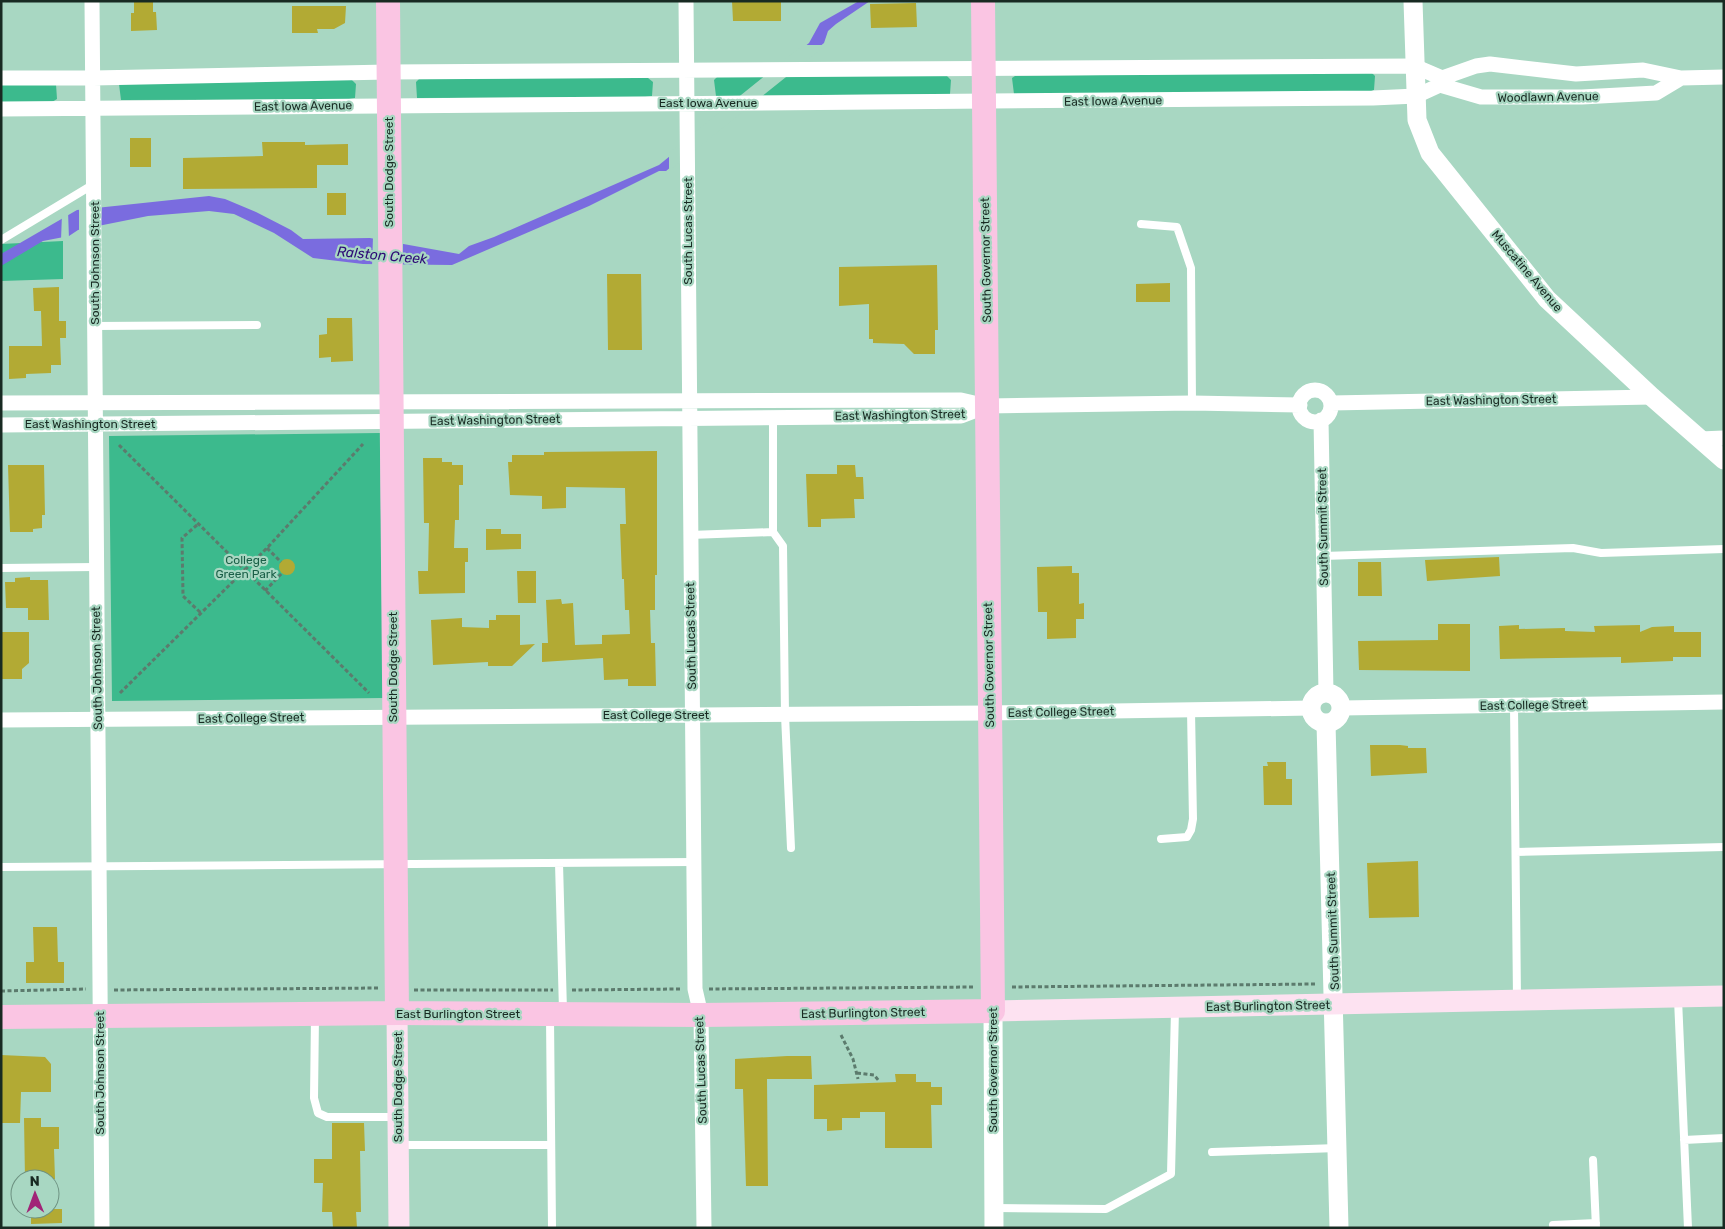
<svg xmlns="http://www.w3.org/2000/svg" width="1725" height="1229" viewBox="0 0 1725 1229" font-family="Rubik,sans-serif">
  <rect width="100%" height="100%" fill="#a8d7c2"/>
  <path fill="#3cba8d" d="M1371 72 1375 76 1374 90 1368 92 1014 94 1012 78 1015 76Z
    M946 75 951 80 950 94 716 96 714 80 717 77Z
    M648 78 653 82 652 96 645 97 417 98 416 82 419 79Z
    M351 79 356 84 355 98 349 99 121 100 119 84Z
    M1 82 56 84 57 99 52 102H1Z
    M63 241V279L1 281V244Z
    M380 433 383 698 112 701 109 436Z"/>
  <path fill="#7a6cdf" d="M859 1H870L836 24 828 31 824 43 666 171H659L589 206 452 265 363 264 313 258 274 233 234 214 209 211 148 216 78 230 69 236 43 241 1 266V254L77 210 209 196 225 199 256 212 291 230 303 239 370 238 459 254 469 246 494 237 659 165 809 43 820 23Z"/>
  <path fill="#a8d7c2" d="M803 45H826L669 171V153Z
    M102 204 101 227 79 232V207Z
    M68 211 69 239 61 240 62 214Z
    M373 237 403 241V267H372Z"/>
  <path fill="#b2aa34" d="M134 1H153V12H156L157 30 131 31V13H134Z
    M732 1H781V21H733Z
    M916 3 917 27 871 28 870 4Z
    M292 6H346L345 23 334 29H317L318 33H292Z
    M130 138H151V167H130Z
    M262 142H305V145L348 144V165H317V188L183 189V158L263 156Z
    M327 193H346V215H327Z
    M937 265 938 330H935V354H914L904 344 873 343V339H869V304L839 306V267Z
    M607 274H641L642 350H608Z
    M1170 283V302H1136V284Z
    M59 287V321H66V338H60L61 365H51V373L26 374V378L9 379V346H42L41 311H34L33 288Z
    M327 318H352L353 361 331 362V357L319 358V335L327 334Z
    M657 451V575H655V610H650L651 643H655L656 686H628V679L604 680 603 658 542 662V643H548L546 600 561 599 562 604 573 603 575 645 602 644V635L630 634 629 610H625L624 579H622L620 524H626L625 488 566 487V508L542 509V496L510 495 508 462H512V455H544V452Z
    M423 458H442V462H452V465H463V485H459V520H455L454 548H468V562H465V593L419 594 418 571H428L429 523H424Z
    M8 465H44L45 515H42V528L33 529V532H10Z
    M837 465H855L856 477H863L864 499H854L855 518 821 519V527H808L806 474H837Z
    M486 529H501V534H521V549L486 550Z
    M1499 557 1500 576 1427 581 1425 560Z
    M279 567a8 8 0 1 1 16 0a8 8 0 1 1-16 0Z
    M1358 562H1381L1382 596H1358Z
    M1072 566V573H1079V604L1084 603V619H1076V638L1047 639V612H1038L1037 567Z
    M517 571H536V603H518Z
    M30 577V580H48L49 620H28V608H6L5 582H15V578Z
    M496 615H520V645L535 644 512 666H488V662L433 665 431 620 462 618V627L489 628V620H496Z
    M1438 624H1470V671L1359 670 1358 641 1438 640Z
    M1519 625V629L1565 628V631L1595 632 1594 626 1640 625V632L1652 627 1674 626V632H1701V657H1673V661L1621 663V657L1500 659 1499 626Z
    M2 632H29V663L22 669V679H1Z
    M1370 745H1400L1408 746V748H1426L1427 773 1371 776Z
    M1267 762H1286V779H1292V805H1264L1263 766H1268Z
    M1418 861 1419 917 1369 918 1367 863Z
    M33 927H57L58 962H64V983H26V962H34Z
    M1 1055 45 1057 51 1064V1092H21L20 1123H1Z
    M787 1056H811L812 1079H767L768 1186H746L743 1089H735V1059Z
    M895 1074H916V1082H931V1087H942V1105H931L932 1148H885V1112H860V1118H842V1130L827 1131V1119H814V1085L896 1082Z
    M24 1118H41V1127H59V1149H54L55 1179H25Z
    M332 1123H364L365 1151H360L361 1212H356L357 1228H333L332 1212H322L323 1183H314V1159H332Z
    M31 1209H62V1223L31 1224Z"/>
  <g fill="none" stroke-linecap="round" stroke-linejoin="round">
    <path stroke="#5c7b6d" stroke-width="3" stroke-dasharray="4 2.5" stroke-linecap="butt" d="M119 445 369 693
      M197 525 182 538 183 596 202 614
      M267 548 281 562
      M265 591 282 573
      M120 693 267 548 363 444
      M1012 987 1317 984
      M709 989 975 987
      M114 990 378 988
      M414 990H553
      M572 990 680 989
      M1 991 86 989
      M841 1035 853 1059 858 1079
      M857 1073 874 1075 879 1081"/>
    <path stroke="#fff" stroke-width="8" d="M1141 224 1177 227 1191 268 1192 403
      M1 240 94 184
      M95 326 257 325
      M773 532 783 546 785 715 791 848
      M690 535 773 532V417
      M1323 556 1573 548 1601 553 1724 549
      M1 568 96 567
      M1514 706 1517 999
      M1161 839 1187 837 1191 830 1193 819 1191 711
      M1516 852 1724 847
      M559 863 563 1011
      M1 867 694 862
      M1678 999 1688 1228
      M315 1016 314 1098 318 1113 327 1117H397
      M550 1017 552 1228
      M1684 1140 1724 1138
      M400 1145H551
      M1212 1152 1338 1148
      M1593 1160 1596 1228
      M994 1208 1106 1209 1171 1174 1175 1010
      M1553 1225 1596 1223"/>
    <path stroke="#fff" stroke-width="15" d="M92 1 102 1228
      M686 1 695 989 701 1015 704 1228
      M1 78H93L388 72 1414 66 1442 78 1476 66 1490 64 1576 74 1643 70 1681 78 1724 77
      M1 109 1373 98 1416 96 1440 85 1481 97H1582L1656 93 1681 78
      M1299 406a16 16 0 1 1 32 0a16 16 0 1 1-32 0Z
      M1 403 961 400 987 406 1192 403 1300 405
      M1331 403 1652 397
      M1321 420 1326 693
      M1 425 961 416 987 406
      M1700 439 1724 438
      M1342 708 1724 702
      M1 720 990 713 1311 708"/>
    <path stroke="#fff" stroke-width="19" d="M1413 1 1417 120 1430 153 1547 299 1652 397 1724 460
      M1311 708a15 15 0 1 1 30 0a15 15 0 1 1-30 0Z
      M1326 723 1339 1228
      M993 1011 994 1228"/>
    <path stroke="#fde2f1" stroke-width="21" d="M993 1011 1724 996
      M397 1013 399 1228"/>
    <path stroke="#fac5e3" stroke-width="24" d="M388 1 397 1013
      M1 1017 397 1013 701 1015 993 1011 983 1"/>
  </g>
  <g text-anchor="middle" stroke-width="4.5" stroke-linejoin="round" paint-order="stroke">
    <g font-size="12" fill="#182a22" stroke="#a8d7c2">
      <text transform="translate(1548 97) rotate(-1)" y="4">Woodlawn Avenue</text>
      <text transform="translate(1113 101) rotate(-1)" y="4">East Iowa Avenue</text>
      <text x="708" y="107">East Iowa Avenue</text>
      <text transform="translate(303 106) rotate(-1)" y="4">East Iowa Avenue</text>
      <text transform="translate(389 172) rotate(-90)" y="4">South Dodge Street</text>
      <text transform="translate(688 231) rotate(-90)" y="4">South Lucas Street</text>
      <text transform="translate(986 260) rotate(-91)" y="4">South Governor Street</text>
      <text transform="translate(95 263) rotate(-90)" y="4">South Johnson Street</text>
      <text transform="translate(1527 271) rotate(50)" y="4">Muscatine Avenue</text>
      <text transform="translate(1491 400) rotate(-1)" y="4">East Washington Street</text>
      <text transform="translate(900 415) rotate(-1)" y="4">East Washington Street</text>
      <text transform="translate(495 420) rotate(-1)" y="4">East Washington Street</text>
      <text x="90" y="428">East Washington Street</text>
      <text transform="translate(1323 527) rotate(-91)" y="4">South Summit Street</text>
      <text transform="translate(691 636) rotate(-91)" y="4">South Lucas Street</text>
      <text transform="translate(989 665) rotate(-91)" y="4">South Governor Street</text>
      <text transform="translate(393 667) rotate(-90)" y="4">South Dodge Street</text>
      <text transform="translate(97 668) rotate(-91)" y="4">South Johnson Street</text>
      <text transform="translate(1533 705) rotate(-1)" y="4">East College Street</text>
      <text transform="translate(1061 712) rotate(-1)" y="4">East College Street</text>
      <text x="656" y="719">East College Street</text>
      <text transform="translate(251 718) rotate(-1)" y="4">East College Street</text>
      <text transform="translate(1333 931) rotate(-92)" y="4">South Summit Street</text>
      <text transform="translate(1268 1006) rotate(-1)" y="4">East Burlington Street</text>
      <text transform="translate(863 1013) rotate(-1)" y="4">East Burlington Street</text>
      <text x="458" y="1018">East Burlington Street</text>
      <text transform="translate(701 1070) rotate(-92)" y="4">South Lucas Street</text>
      <text transform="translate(993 1070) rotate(-90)" y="4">South Governor Street</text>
      <text transform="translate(100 1073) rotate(-90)" y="4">South Johnson Street</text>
      <text transform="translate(398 1087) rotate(-90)" y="4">South Dodge Street</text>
    </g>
    <g font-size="12" fill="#1a5f47" stroke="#a8d7c2">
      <text x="246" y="564">College<tspan x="246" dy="14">Green Park</tspan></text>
    </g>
    <g font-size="14" font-style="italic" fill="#2c0975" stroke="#a8d7c2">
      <text transform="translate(382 255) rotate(5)" y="5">Ralston Creek</text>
    </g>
  </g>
  <rect width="1725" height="1229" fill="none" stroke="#182a22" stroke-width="5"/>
  <g transform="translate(35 1194) rotate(359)"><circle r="24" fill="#a8d7c2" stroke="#6e9282"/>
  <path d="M0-4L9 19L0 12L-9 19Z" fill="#a12477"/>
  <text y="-8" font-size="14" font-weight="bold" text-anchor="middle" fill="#182a22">N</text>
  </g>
</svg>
